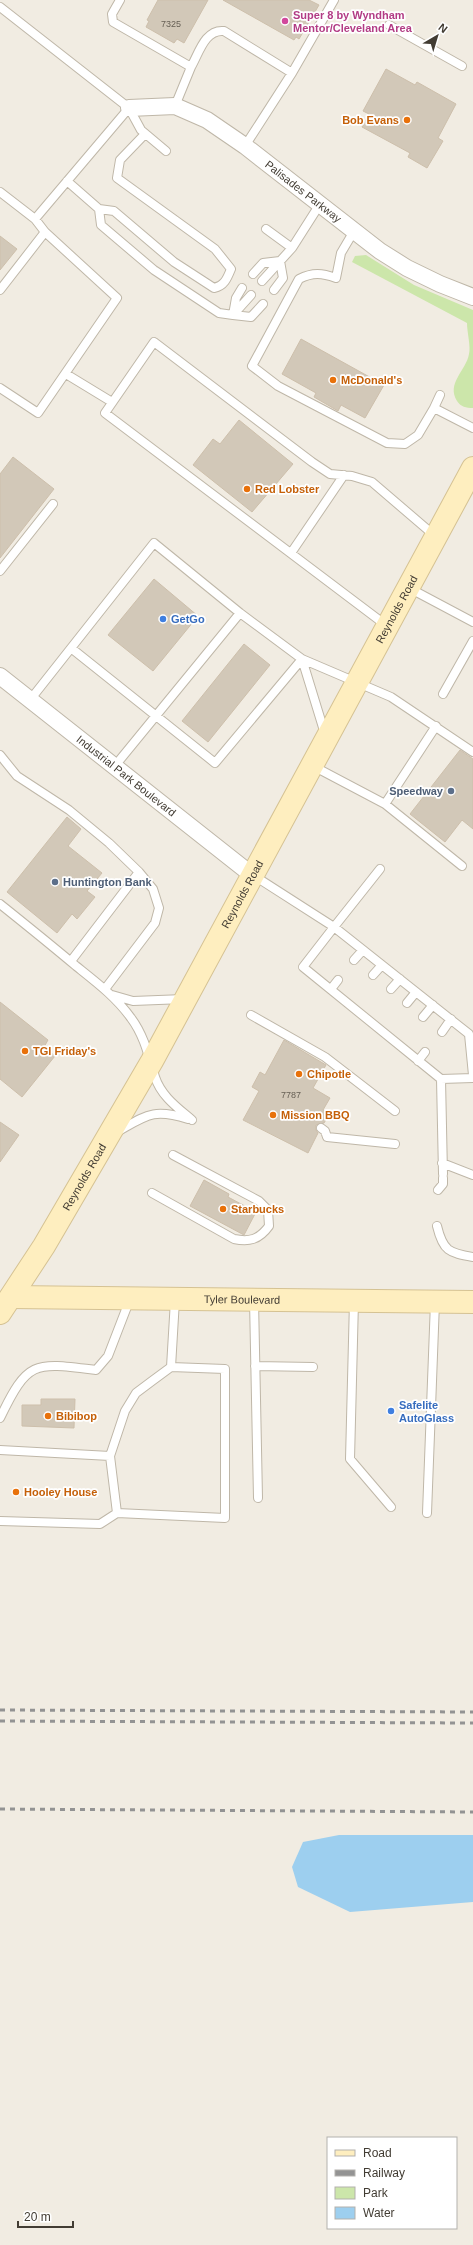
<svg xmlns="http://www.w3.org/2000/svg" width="473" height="2245" viewBox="0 0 473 2245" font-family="Helvetica,sans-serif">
  <rect width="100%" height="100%" fill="#f1ece2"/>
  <path fill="#cce6aa" d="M366 255 414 285 473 310V408C466 408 461 407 457 401 446 383 466 371 469 354 471 347 467 332 467 323L352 262 355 256Z"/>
  <path fill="#9dcfef" d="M339 1835H473V1902L350 1912 298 1887 292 1867 303 1842Z"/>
  <path fill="#d2c8b8" stroke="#cdbfab" d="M158 0H208L184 43 177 39 174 43 146 27 149 21 147 20Z
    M223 0H309L319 5 299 39 296 37 294 40Z
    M386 69 415 85 417 82 456 104 438 138 443 141 427 168 408 157 410 153 362 127 369 114 363 111Z
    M0 236 17 249 0 270Z
    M301 339 384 385 365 418 341 405 338 411 314 397 316 393 282 374Z
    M239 420 293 464 252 512 193 465 213 439 220 444Z
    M13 457 54 489 0 558V474Z
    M154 579 198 616 153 671 108 635Z
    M244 644 270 665 208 742 182 721Z
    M460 750 473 759V829L462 820 445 842 410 814Z
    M67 817 81 829 68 846 102 873 87 891 95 897 77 919 72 914 57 933 7 892Z
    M0 1002 48 1040 44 1047 55 1056 22 1097 0 1079Z
    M284 1040 326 1065 313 1088 330 1098 323 1110 330 1113 324 1123 316 1125V1130L318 1133 308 1153 243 1120 259 1091 252 1087 260 1072 265 1075Z
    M0 1122 19 1135 0 1162Z
    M204 1180 229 1194 228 1197 256 1212 244 1235 190 1206Z
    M41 1399H75L74 1428 22 1426V1405H41Z"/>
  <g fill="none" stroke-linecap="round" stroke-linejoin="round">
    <defs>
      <path id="lane" d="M120 0 112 14 113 22 191 67 175 106
        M0 7 129 108 141 130 166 151
        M389 25 462 66
        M191 67C199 53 205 29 224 31L292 73
        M245 146 292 73 334 0
        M67 181 99 209 114 211 174 262 214 288C224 286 227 279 231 269L215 249 117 178 120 160 145 134
        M0 192 35 219
        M99 209 101 225 154 270 219 313 233 315 251 295
        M266 229 292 248
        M354 231 341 253 336 278C322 273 313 272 299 279L252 366 278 386 387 443 405 444 418 435 434 408
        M253 274 263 263 280 261 283 278 274 290
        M262 281 292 248 320 204
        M242 288 236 298 233 315 251 317 263 304
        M0 290 45 232
        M66 374 112 402
        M0 388 38 413 117 298 45 232 35 219 129 108
        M440 395 434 408 473 428
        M291 553 344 475
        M0 571 53 504
        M409 588 473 622
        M387 626 105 413 154 342 312 462 330 474 352 476 372 482 435 536
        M443 694 473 641
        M30 700 154 543 240 613 302 659 215 763 71 648
        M325 734 302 659 391 697 473 752
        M0 755 17 776 69 810 109 843 139 872 153 889 159 908 155 923 105 989
        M313 766 385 804 462 866
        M114 767 240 613
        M385 804 436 726
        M253 875 334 927 380 869
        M0 904C25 924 51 945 76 966 96 982 116 997 131 1018 144 1035 149 1057 155 1077 161 1096 178 1108 192 1120
        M354 960 363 950
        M71 961 139 872
        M373 975 382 965
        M331 989 338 980
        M391 989 400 979
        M112 995 133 1001 184 999
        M407 1003 416 992
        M251 1015 325 1057 395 1111
        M423 1017 433 1005
        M442 1032 451 1019
        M418 1061 425 1052
        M473 1075 469 1034 334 927 303 967 441 1079 473 1078
        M441 1079 443 1174
        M321 1128 325 1131 327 1137 395 1144
        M117 1132C147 1115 153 1108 188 1119
        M442 1163 473 1175
        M438 1190 443 1184V1178
        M152 1193 234 1239C249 1242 259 1240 269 1226L268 1210 259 1201 173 1155
        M437 1226C443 1251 449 1253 473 1257
        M254 1300 258 1498
        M354 1301 350 1459 391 1507
        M255 1366 313 1367
        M171 1367 175 1300
        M0 1418C28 1360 34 1362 96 1370L108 1356 130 1299
        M0 1450 110 1456 117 1513 100 1524 0 1521
        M110 1456 125 1411 136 1393 152 1381 171 1367 225 1369V1518L117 1513
        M427 1513 435 1302"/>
      <g id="street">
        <path id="s1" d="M129 108 175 106 207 120 245 146 380 251 407 268 440 284 473 297"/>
        <path id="s2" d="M0 676 252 875"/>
      </g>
      <g id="secondary">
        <path id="s3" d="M11 1297 473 1302"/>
        <path id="s4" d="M0 1313 44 1246 152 1061 473 468"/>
      </g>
    </defs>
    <use href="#lane" stroke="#bfb7a8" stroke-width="10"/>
    <use href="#street" stroke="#bfb7a8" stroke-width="18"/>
    <use href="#secondary" stroke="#d5c293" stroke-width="24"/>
    <use href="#lane" stroke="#fff" stroke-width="8"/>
    <use href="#street" stroke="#fff" stroke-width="16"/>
    <use href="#secondary" stroke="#feeebf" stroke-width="22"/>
    <path stroke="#939393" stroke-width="3" stroke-dasharray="5 5" stroke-linecap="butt" d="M0 1710 473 1712
      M0 1721 473 1723
      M0 1809 473 1812"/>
  </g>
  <circle fill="#d1479c" stroke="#fff" stroke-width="1.5" cx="285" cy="21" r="4"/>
  <g fill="#e8710a" stroke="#fff" stroke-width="1.5">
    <circle cx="407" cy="120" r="4"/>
    <circle cx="333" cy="380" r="4"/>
    <circle cx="247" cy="489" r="4"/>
    <circle cx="25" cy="1051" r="4"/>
    <circle cx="299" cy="1074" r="4"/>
    <circle cx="273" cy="1115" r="4"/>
    <circle cx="223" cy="1209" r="4"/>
    <circle cx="48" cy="1416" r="4"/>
    <circle cx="16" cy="1492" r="4"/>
  </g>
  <g fill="#3f7fe0" stroke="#fff" stroke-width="1.5">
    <circle cx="163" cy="619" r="4"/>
    <circle cx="391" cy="1411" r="4"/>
  </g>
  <g fill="#5c6f8a" stroke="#fff" stroke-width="1.5">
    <circle cx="451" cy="791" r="4"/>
    <circle cx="55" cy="882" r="4"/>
  </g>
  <g text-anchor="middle" stroke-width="3.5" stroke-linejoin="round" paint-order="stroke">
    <g font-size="9" fill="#665f54">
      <text x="171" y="27">7325</text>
      <text x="291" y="1098">7787</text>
    </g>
    <g font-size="11" font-weight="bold" fill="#b23c85" stroke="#fff" text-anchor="start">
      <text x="293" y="19">Super 8 by Wyndham<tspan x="293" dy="13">Mentor/Cleveland Area</tspan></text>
    </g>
    <g font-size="11" font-weight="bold" fill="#c56008" stroke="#fff" text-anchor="start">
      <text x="399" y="124" text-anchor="end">Bob Evans</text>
      <text x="341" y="384">McDonald's</text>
      <text x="255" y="493">Red Lobster</text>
      <text x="33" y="1055">TGI Friday's</text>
      <text x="307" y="1078">Chipotle</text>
      <text x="281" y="1119">Mission BBQ</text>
      <text x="231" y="1213">Starbucks</text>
      <text x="56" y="1420">Bibibop</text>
      <text x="24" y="1496">Hooley House</text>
    </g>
    <g font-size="11" fill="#423c33" stroke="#fff">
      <text dy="4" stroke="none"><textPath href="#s1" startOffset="201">Palisades Parkway</textPath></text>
      <text dy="4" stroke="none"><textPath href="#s4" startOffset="808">Reynolds Road</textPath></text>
      <text dy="4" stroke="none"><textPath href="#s2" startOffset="161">Industrial Park Boulevard</textPath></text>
      <text dy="4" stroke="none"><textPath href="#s4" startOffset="484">Reynolds Road</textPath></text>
      <text dy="4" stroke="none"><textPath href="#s4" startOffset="160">Reynolds Road</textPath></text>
      <text dy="4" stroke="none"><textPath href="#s3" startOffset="231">Tyler Boulevard</textPath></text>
    </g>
    <g font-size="11" font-weight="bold" fill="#366cbe" stroke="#fff" text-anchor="start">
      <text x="171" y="623">GetGo</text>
      <text x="399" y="1409">Safelite<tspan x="399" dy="13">AutoGlass</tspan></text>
    </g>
    <g font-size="11" font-weight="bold" fill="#4e5e75" stroke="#fff" text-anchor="end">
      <text x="443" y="795">Speedway</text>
      <text x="63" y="886" text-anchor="start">Huntington Bank</text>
    </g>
  </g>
  <rect x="327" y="2137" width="130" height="92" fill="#ffffff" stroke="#b3b1ad"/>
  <rect x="335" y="2150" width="20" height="6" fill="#feeebf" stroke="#b3b1ad"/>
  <text x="363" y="2157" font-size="12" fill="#423c33">Road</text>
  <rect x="335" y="2170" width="20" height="6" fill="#939393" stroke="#b3b1ad"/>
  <text x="363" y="2177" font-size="12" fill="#423c33">Railway</text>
  <rect x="335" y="2187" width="20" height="12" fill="#cce6aa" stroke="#b3b1ad"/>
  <text x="363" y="2197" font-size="12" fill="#423c33">Park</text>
  <rect x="335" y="2207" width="20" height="12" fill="#9dcfef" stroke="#b3b1ad"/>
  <text x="363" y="2217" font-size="12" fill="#423c33">Water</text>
  <g transform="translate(437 36) rotate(38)" stroke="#ffffff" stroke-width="3" paint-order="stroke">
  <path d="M0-3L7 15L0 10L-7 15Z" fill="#423c33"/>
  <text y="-6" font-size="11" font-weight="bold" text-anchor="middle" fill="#423c33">N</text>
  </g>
  <path d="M18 2221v6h55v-6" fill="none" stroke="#423c33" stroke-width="2"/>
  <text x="24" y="2221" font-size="12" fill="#423c33" stroke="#ffffff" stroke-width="3" paint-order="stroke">20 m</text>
</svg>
